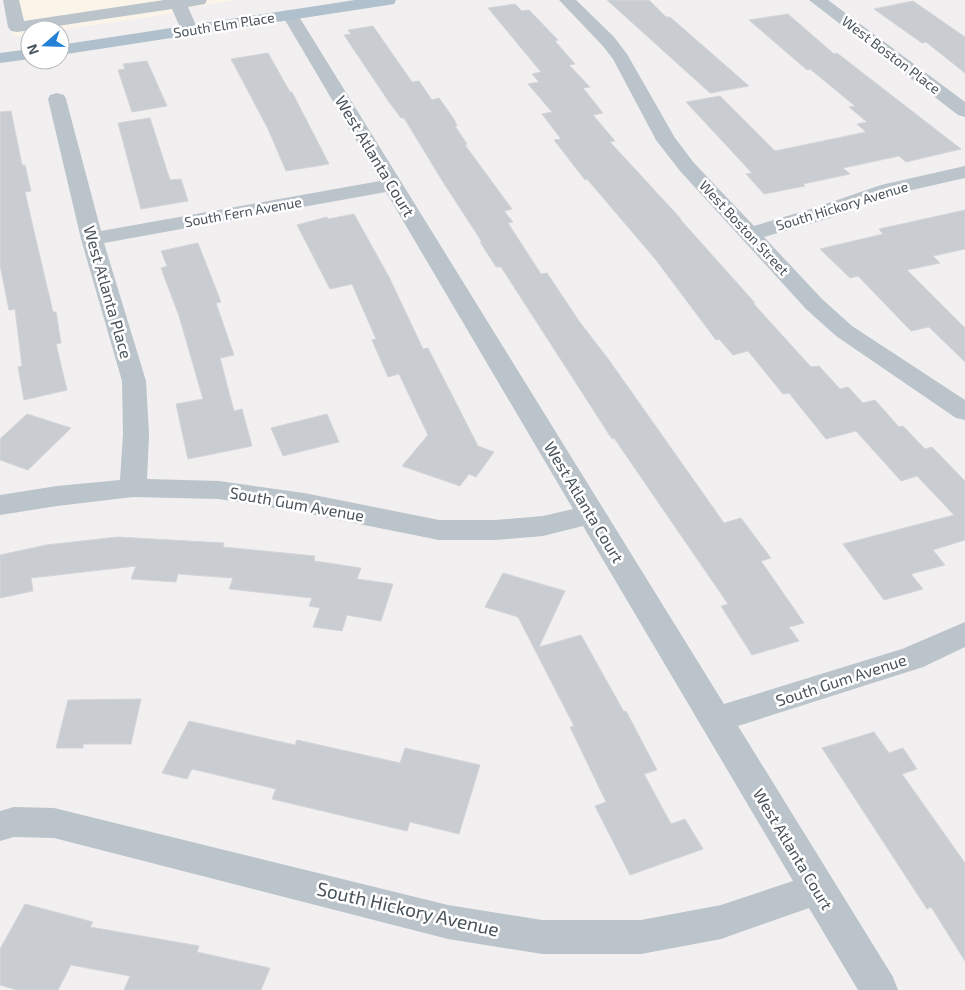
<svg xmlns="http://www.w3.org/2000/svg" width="965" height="990" viewBox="0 0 965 990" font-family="'Exo 2',sans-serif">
  <rect width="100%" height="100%" fill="#f1efef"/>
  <path fill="#fbf4e9" d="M4 0H237L192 7 169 14 60 30H30V35L13 37Z"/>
  <path fill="#c9ccd1" stroke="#d3d5da" d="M607 0H649L666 17H670L749 86 710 93Z
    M913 1 965 37V73L926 42 922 43 874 9Z
    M515 4 522 11 529 10 558 40 555 41 575 64 569 65 590 87 583 88 603 113 593 115 615 141 610 142 681 219H680L755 303H753L811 367 819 366 840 389 848 387 863 403 875 400 899 427 903 426 925 449 932 447 965 481V540L933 550 945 565 911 574 923 589 884 600 843 544 954 515 917 476 901 481 856 431 826 439 789 393 783 394 748 351 733 355 719 339 716 340 656 260 587 179 585 180 554 140 561 139 542 114 552 112 528 84 539 82 532 74 541 72 488 8Z
    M788 14 834 54 837 53 961 149 906 162 899 156 843 168 850 174 803 184 805 186 764 194 746 174 752 173 686 102 720 96 775 151 866 132 857 124 867 122 849 107 855 106 810 69 807 70 749 20Z
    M373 26 412 82 419 81 432 100 439 98 454 119 457 126H455L467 144 465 145 512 209 504 211 513 222 508 223 541 274 547 273 579 321 609 360 724 523 741 518 771 558 761 561 804 623 789 627 799 641 752 655 721 606 728 604 614 438 612 439 501 267H496L480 242H482L443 182 404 118H401L389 102 344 35 351 34 348 30Z
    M268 53 290 92H292L329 164 286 171 268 129 231 59Z
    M147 61 167 106 132 112 118 70 125 69 123 64Z
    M11 111 22 165H25L31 191 25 192 33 227 53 312H56L61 343 56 344 67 390 24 400 18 367 22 366 15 309 9 310 0 265V112Z
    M150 118 170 180 181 179 188 201 141 209 118 123Z
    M965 210V249L933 256 940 263 907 270 965 328V362L929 327 911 331 858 276 850 278 820 249 883 234 879 229Z
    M354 214 389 277 423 349 428 348 478 446 494 452 476 477 469 474 460 486 402 466 428 435 399 374 388 377 372 340 376 339 352 284 330 289 297 225 327 217 328 219Z
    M198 243 221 302 216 303 234 355 220 358 234 411 242 409 252 446 188 459 176 404 203 399 179 316 161 268 167 266 161 251Z
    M27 414 71 428 28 470 0 460V439Z
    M327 414 339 442 283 456 271 428Z
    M118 537 224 543 223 547 315 556 314 561 361 568 357 579 393 584 381 621 347 615 342 631 313 627 320 608 309 606 312 598 229 589 233 578 178 574 176 582 131 579 136 566 31 578 33 591 0 598V555L46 545Z
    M503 573 565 591 539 647 581 635 624 712 626 711 657 770 644 774 671 824 685 819 703 849 630 875 595 806 606 802 570 727 574 726 518 617 485 607Z
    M141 699 131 744H83V748H56L68 700Z
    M189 721 295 745 297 740 400 763 405 748 480 765 459 834 410 822 407 831 272 799 276 789 192 769 187 779 162 773Z
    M874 732 889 753 903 748 917 769 902 774 965 863V961L931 907 927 909 822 748Z
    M25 904 93 922 90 927 199 946 197 952 270 968 261 990H124L130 976 71 965 58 990H17L0 985V949Z"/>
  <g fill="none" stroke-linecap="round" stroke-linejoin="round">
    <path fill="#bbc4cb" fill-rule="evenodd" d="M3 0H19L24 21 164 0H207L205 4 188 7 198 30 195 34 189 35 183 34 172 9 17 32 11 31 8 27Z
      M559 0H576L614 37 627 54 675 138 694 163 754 226 814 208 881 185 965 166V178L894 194 830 218 764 237 822 299 852 326 965 400V420L956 418 836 336 806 309 680 171 656 140 613 59 602 45Z
      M809 0H828L965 102V117L958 115Z
      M290 10 296 11 298 15 724 704 902 649 965 622V647L923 667 738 726 893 977 898 990H858L809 908 721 939 641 954H542L448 939 54 838 14 837 0 841V811L14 807 54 808 448 905 542 920H641L721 905 793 881 583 526 543 536 495 540H439L304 513 219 499 133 497 57 506 0 515V495L57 486 120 480 123 434 122 381 81 239 48 99 50 95 57 93 64 95 66 99 101 231 380 181 282 15 284 11ZM386 192 573 509 543 516 495 520H439L304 493 219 481 147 479 149 434 146 381 104 243Z"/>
    <path fill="#b0c0cc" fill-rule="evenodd" d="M355 0H396L394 4 388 5 60 55V45Z
      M30 49V59L0 63V53Z"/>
  </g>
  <g text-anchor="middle" stroke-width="5" stroke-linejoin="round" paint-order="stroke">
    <g font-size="14" fill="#48535b" stroke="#fff">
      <text transform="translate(224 25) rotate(-9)" y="5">South Elm Place</text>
      <text transform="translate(891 55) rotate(37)" y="5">West Boston Place</text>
      <text transform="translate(842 206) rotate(-17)" y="5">South Hickory Avenue</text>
      <text transform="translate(243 212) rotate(-10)" y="5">South Fern Avenue</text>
      <text transform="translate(744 228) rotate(47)" y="5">West Boston Street</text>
    </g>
    <g font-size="16" fill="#48535b" stroke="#fff">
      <text transform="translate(375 156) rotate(59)" y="6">West Atlanta Court</text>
      <text transform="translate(108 292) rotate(74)" y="6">West Atlanta Place</text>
      <text transform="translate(584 502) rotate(59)" y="6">West Atlanta Court</text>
      <text transform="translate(297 504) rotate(10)" y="6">South Gum Avenue</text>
      <text transform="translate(841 680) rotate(-18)" y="6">South Gum Avenue</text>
      <text transform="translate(793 849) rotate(59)" y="6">West Atlanta Court</text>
    </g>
    <g font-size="19" fill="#48535b" stroke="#fff">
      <text transform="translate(408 909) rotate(13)" y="7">South Hickory Avenue</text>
    </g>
  </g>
  <g transform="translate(45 45) rotate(250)"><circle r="24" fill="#ffffff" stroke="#b6babd"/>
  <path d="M0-4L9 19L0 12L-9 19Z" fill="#2481d5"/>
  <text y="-8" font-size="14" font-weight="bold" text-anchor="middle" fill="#48535b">N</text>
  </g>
</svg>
